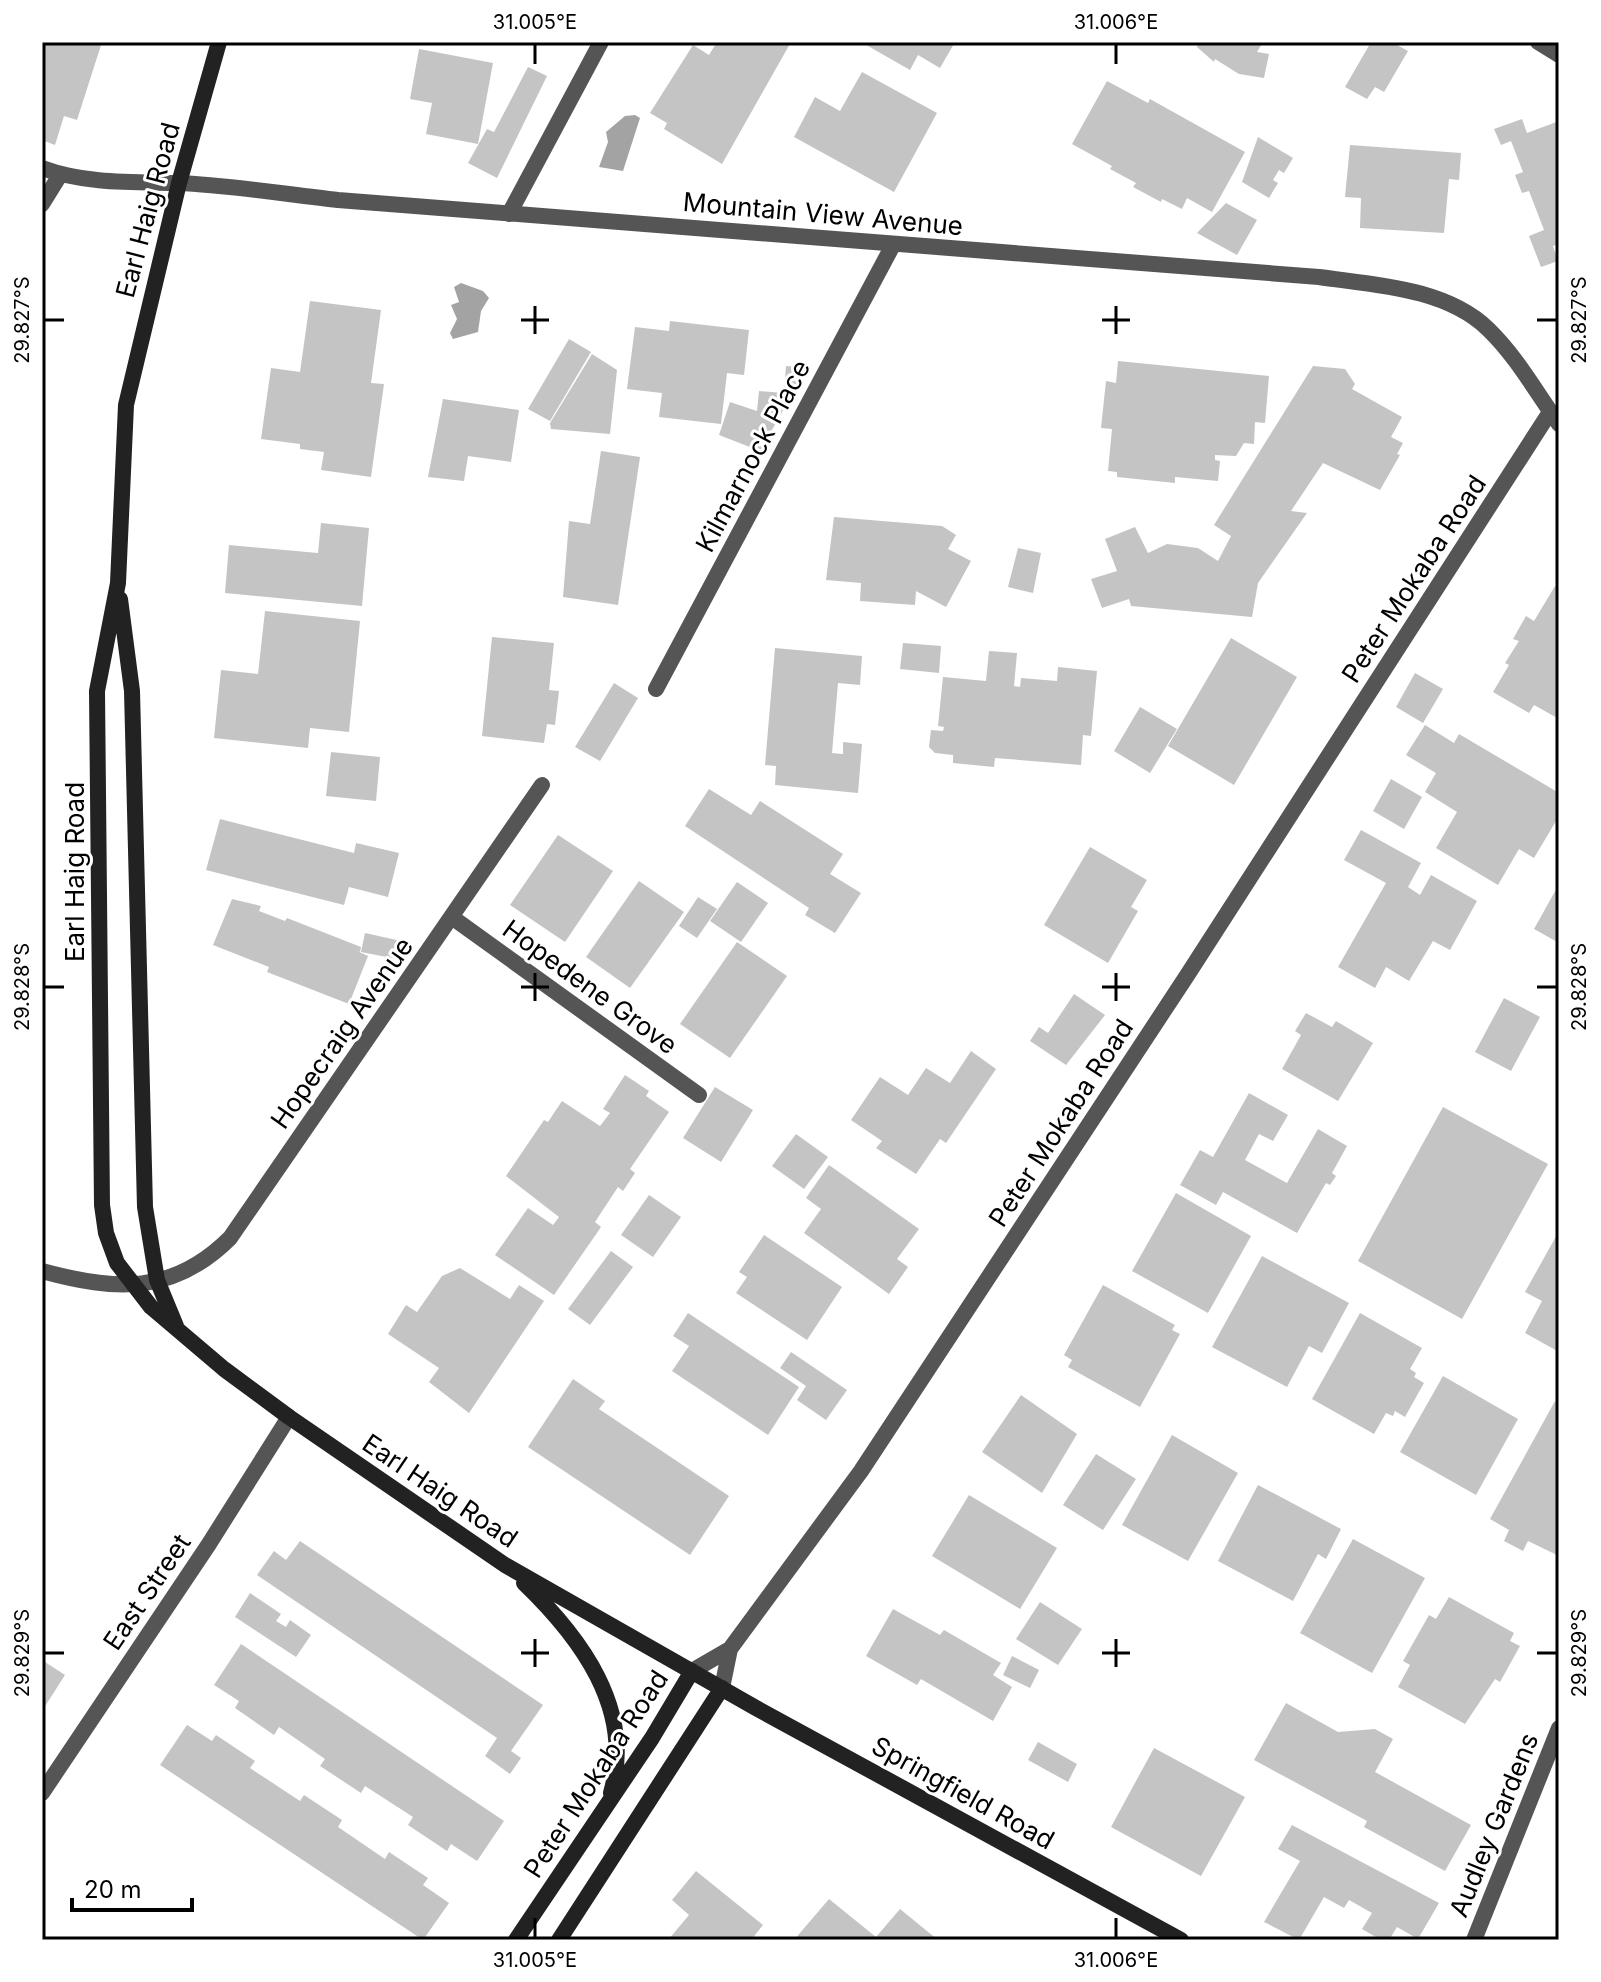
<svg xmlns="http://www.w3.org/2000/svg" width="1601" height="1982" viewBox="0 0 1601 1982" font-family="Inter,sans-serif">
  <rect width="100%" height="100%" fill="#fff"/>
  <path fill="#a3a3a3" d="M635 115 640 118 623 171 599 167 608 142 606 132 625 116Z
    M461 283 483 291 489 298 481 311 478 332 453 339 450 333 457 319 451 305 459 302 454 287Z"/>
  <path fill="#c4c4c4" d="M42 42H102L77 120 64 116 55 145 42 140Z
    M717 42H791L722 164 664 129 667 123 650 113 693 45 709 55Z
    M861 42H955L940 68 918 55 910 70Z
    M1198 42H1263L1257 52 1269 54 1264 78 1239 74 1215 59 1214 62 1197 47Z
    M1371 42H1398L1397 45 1408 51 1384 92 1375 87 1367 99 1345 87Z
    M419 49 493 63 478 144 426 134 432 103 410 99Z
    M528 67 547 76 497 178 468 163 487 129 494 132Z
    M862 72 937 113 894 192 794 137 815 97 840 111Z
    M1107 81 1148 103 1150 99 1245 152 1212 212 1187 198 1182 209 1162 199 1161 202 1133 187 1136 183 1110 169 1112 166 1072 144Z
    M1522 119 1527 133 1559 121V244L1553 246 1558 261 1541 267 1529 236 1544 230 1529 191 1522 193 1515 175 1523 172 1511 141 1501 145 1494 129Z
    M1258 137 1293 158 1284 173 1279 170 1273 180 1278 183 1269 198 1242 182Z
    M1350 145 1461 153 1459 180 1449 179 1444 233 1360 228 1361 198 1345 197Z
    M1226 203 1257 220 1237 255 1197 233Z
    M310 301 381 310 371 383 384 384 371 477 321 470 324 452 300 449V444L261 439 271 368 300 372Z
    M670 321 749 330 744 375 727 373 721 424 659 417 662 393 627 389 635 327 669 331Z
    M569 339 591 352 550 421 528 409Z
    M592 354 617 370 610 434 551 429 550 423Z
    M1118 361 1269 376 1265 423 1255 422 1254 444 1244 443 1236 456 1215 455V460L1220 461 1218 481 1175 477V483L1117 477V472L1108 471 1112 429 1101 428 1106 381 1116 383Z
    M786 366 807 368 760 451 719 435 730 402 757 411 759 391 784 393Z
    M1313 366 1345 369 1355 384 1352 389 1402 417 1391 437 1403 443 1397 454 1400 455 1380 490 1323 463 1291 511 1307 513 1258 583 1252 617 1131 606 1129 599 1102 608 1091 579 1117 571 1105 539 1135 527 1148 553 1167 544 1198 548 1218 561 1231 536 1214 525Z
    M443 399 519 410 511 462 468 456 464 481 428 477Z
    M601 451 640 457 618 605 563 597 569 521 590 524Z
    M834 517 942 526 956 535 948 549 971 561 946 607 916 591 915 605 860 601 861 583 826 580Z
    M321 523 369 528 362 606 225 593 229 545 318 553Z
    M1018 548 1041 553 1033 593 1008 587Z
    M1555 586 1559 588V719L1534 705 1529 713 1493 692 1509 665 1505 663 1519 641 1513 639 1526 616 1534 621Z
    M265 611 360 621 349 732 310 728 308 748 214 738 221 670 258 674Z
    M492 637 554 643 549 690 559 691 555 725 547 724 544 743 482 736Z
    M1231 638 1297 677 1234 785 1168 746Z
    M903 643 941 646 939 673 900 669Z
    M775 648 862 656 860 685 838 683 832 753 843 754V742L862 744 858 793 775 785 776 766 765 765Z
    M989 651 1017 653 1014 686 1020 687 1021 678 1057 681 1058 667 1097 671 1091 736 1083 735 1081 765 995 758 994 767 953 763V755L935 753 929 747 931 730 943 731 944 727 938 726 943 677 986 681Z
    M1415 673 1443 689 1423 723 1396 707Z
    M614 683 638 698 600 761 575 747Z
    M1140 707 1177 729 1150 773 1114 751Z
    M1425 725 1454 743 1459 734 1559 793V816L1534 858 1519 849 1498 885 1436 848 1457 812 1425 792 1436 773 1406 755Z
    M331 752 380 757 376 801 326 796Z
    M1391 779 1422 797 1404 829 1373 811Z
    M709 789 751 815 760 801 843 854 830 874 861 893 835 933 805 915 809 908 685 826Z
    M220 819 354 853 356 843 399 853 388 897 349 887 344 905 206 870Z
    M1361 830 1421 863 1408 887 1420 895 1431 875 1477 901 1450 950 1433 941 1409 981 1386 967 1375 988 1338 967 1386 883 1344 860Z
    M558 835 613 871 565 942 510 905Z
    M1090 847 1147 880 1131 907 1138 911 1108 963 1044 925Z
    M639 881 684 912 630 988 586 957Z
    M737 882 768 903 741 942 710 921Z
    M1559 884V943L1534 929Z
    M698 897 717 909 697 938 679 926Z
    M232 899 261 906 259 911 285 921 287 918 361 947 360 952 355 950 368 956 349 1004 267 972 269 967 213 945Z
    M365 933 401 941 397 959 361 952Z
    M737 942 787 976 730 1058 680 1024Z
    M1074 994 1105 1015 1066 1065 1030 1041 1039 1027 1048 1033Z
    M1504 998 1540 1017 1511 1071 1475 1052Z
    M1306 1013 1332 1027 1336 1021 1373 1043 1338 1101 1282 1069 1301 1035 1295 1031Z
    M971 1051 996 1069 946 1143 940 1139 916 1174 876 1148 882 1141 851 1120 880 1077 908 1095 926 1068 950 1083Z
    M625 1075 649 1091 646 1096 669 1112 630 1169 635 1173 623 1191 618 1187 595 1222 601 1227 554 1295 495 1255 528 1208 553 1225 559 1217 506 1176 544 1120 548 1122 562 1101 600 1126 610 1113 603 1109Z
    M715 1087 753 1110 721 1162 683 1138Z
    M1249 1093 1288 1115 1273 1141 1259 1134 1245 1160 1287 1183 1318 1129 1347 1146 1332 1173 1336 1176 1330 1185 1326 1183 1297 1233 1223 1192 1216 1205 1180 1185 1200 1150 1213 1157Z
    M1443 1107 1548 1164 1462 1319 1358 1261Z
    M796 1134 828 1157 804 1189 772 1166Z
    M829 1165 919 1229 897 1259 908 1267 889 1294 804 1233 821 1209 806 1198Z
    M1176 1193 1251 1236 1208 1313 1132 1271Z
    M649 1195 681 1217 653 1257 621 1235Z
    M1559 1231V1352L1525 1333 1542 1301 1525 1292Z
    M764 1235 842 1287 807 1340 736 1293 747 1277 739 1272Z
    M611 1251 633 1267 590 1325 568 1309Z
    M1262 1256 1349 1303 1322 1353 1309 1346 1287 1387 1212 1347Z
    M460 1268 510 1299 519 1285 544 1301 469 1413 429 1382 439 1368 388 1334 406 1305 417 1312 442 1276Z
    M1103 1285 1175 1325 1172 1330 1180 1334 1140 1407 1068 1367 1072 1360 1064 1355Z
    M688 1313 799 1387 768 1435 672 1371 689 1346 673 1336Z
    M1360 1313 1422 1348 1410 1369 1416 1373 1414 1377 1424 1383 1405 1417 1395 1411 1393 1416 1386 1413 1374 1434 1312 1399Z
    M791 1352 847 1390 826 1420 797 1400 806 1386 780 1368Z
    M1443 1376 1518 1419 1476 1495 1400 1452Z
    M573 1379 605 1401 599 1409 729 1496 690 1555 528 1447Z
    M1021 1395 1077 1434 1042 1493 982 1452Z
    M1555 1401 1559 1412V1556L1528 1541 1523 1551 1504 1541 1509 1530 1490 1519Z
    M1172 1435 1238 1473 1188 1561 1122 1525Z
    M1096 1454 1136 1479 1103 1530 1063 1505Z
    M1258 1485 1341 1529 1326 1559 1318 1554 1293 1601 1218 1561Z
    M969 1495 1057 1548 1020 1609 932 1556Z
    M1353 1539 1425 1578 1372 1673 1300 1633Z
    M300 1541 543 1705 511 1751 521 1758 510 1774 485 1756 497 1738 257 1575 274 1551 286 1560Z
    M250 1593 281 1614 276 1621 286 1627 290 1620 311 1635 296 1657 235 1617Z
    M1449 1597 1514 1633 1510 1641 1520 1646 1500 1682 1495 1679 1465 1724 1398 1687 1410 1665 1403 1661 1429 1615 1436 1619Z
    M1040 1602 1082 1629 1058 1665 1016 1639Z
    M893 1609 940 1635 944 1630 1001 1663 993 1675 1012 1687 993 1721 921 1679 917 1685 866 1656Z
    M241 1644 504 1821 477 1861 451 1844 447 1851 408 1825 413 1817 365 1786 361 1793 320 1766 325 1759 279 1727 274 1735 235 1708 239 1701 214 1685Z
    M1012 1656 1039 1670 1030 1688 1003 1675Z
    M42 1660 65 1675 42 1711Z
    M1286 1703 1338 1732 1375 1729 1393 1739 1375 1772 1471 1825 1445 1871 1364 1827 1367 1821 1254 1760Z
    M187 1725 212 1741 216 1735 255 1761 250 1768 300 1801 304 1795 342 1820 338 1827 385 1859 389 1852 428 1878 423 1885 449 1903 423 1940 160 1765Z
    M1038 1742 1077 1764 1068 1782 1028 1760Z
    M1154 1748 1245 1797 1201 1876 1111 1827Z
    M1292 1825 1439 1903 1418 1939 1397 1927 1389 1940H1381L1362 1929 1372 1913 1349 1900 1344 1908 1324 1897 1299 1940 1264 1922 1300 1861 1278 1849Z
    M696 1871 763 1925 751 1940H668L689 1915 672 1900Z
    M829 1899 876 1937 900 1909 938 1940H794Z"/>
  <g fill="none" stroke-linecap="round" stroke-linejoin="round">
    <path stroke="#555" stroke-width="16" d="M1538 42 1559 55
      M42 168C85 184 132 182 177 183 230 185 284 194 338 200L1319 277C1375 285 1446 288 1488 329 1517 357 1536 392 1559 424
      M42 204 60 175
      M509 214 601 42
      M656 689 893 245
      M453 918 699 1095
      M42 1271C115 1291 173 1295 230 1238L542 785
      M692 1671 730 1649 861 1471 1188 974 1550 412
      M722 1688 730 1649
      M42 1793 209 1544 289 1417
      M1474 1940 1559 1728"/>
    <path stroke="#222" stroke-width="16" d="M219 42 179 183 126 405 118 583 97 691 102 1205 106 1233 117 1263 151 1307 224 1369 289 1417 505 1565 756 1708 1181 1940
      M120 599 132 691 145 1207 157 1280 176 1326
      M524 1583C580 1637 635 1709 611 1793
      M516 1940 652 1738 692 1671
      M559 1940 722 1688"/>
  </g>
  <path fill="none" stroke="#000" stroke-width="3" d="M535 44V64M1116 44V64M535 306V334M1116 306V334M44 320H64M521 320H549M1102 320H1130M1537 320H1557M535 973V1001M1116 973V1001M44 987H64M521 987H549M1102 987H1130M1537 987H1557M535 1639V1667M1116 1639V1667M44 1653H64M521 1653H549M1102 1653H1130M1537 1653H1557M535 1918V1938M1116 1918V1938"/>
  <g text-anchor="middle" stroke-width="6" stroke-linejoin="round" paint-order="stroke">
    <g font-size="26" fill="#000" stroke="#fff">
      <text transform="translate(148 210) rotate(-75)" y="9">Earl Haig Road</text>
      <text transform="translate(823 214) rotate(5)" y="9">Mountain View Avenue</text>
      <text transform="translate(753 456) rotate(-62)" y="9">Kilmarnock Place</text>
      <text transform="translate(1414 579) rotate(-57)" y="9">Peter Mokaba Road</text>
      <text transform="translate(75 872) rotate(-90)" y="9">Earl Haig Road</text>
      <text transform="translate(590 987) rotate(36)" y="9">Hopedene Grove</text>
      <text transform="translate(342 1033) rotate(-55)" y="9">Hopecraig Avenue</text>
      <text transform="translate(1061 1123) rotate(-57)" y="9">Peter Mokaba Road</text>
      <text transform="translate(440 1491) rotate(34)" y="9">Earl Haig Road</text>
      <text transform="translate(147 1592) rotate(-56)" y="9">East Street</text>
      <text transform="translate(596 1774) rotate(-57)" y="9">Peter Mokaba Road</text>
      <text transform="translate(963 1793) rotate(29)" y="9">Springfield Road</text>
      <text transform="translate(1494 1825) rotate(-68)" y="9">Audley Gardens</text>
    </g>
  </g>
  <rect width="1601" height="1982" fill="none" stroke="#ffffff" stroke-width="88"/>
  <path d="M72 1898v12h120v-12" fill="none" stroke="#000000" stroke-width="4"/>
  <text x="84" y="1898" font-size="24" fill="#000000" stroke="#ffffff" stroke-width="6" paint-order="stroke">20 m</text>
  <rect x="44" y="44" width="1513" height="1894" fill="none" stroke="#000" stroke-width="3"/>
  <g font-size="20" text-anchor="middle" fill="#000">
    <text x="535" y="29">31.005°E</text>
    <text x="1116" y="29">31.006°E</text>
    <text transform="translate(22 320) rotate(-90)" y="7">29.827°S</text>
    <text transform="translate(1579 320) rotate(-90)" y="7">29.827°S</text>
    <text transform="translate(22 987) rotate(-90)" y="7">29.828°S</text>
    <text transform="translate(1579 987) rotate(-90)" y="7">29.828°S</text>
    <text transform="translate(22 1653) rotate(-90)" y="7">29.829°S</text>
    <text transform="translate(1579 1653) rotate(-90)" y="7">29.829°S</text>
    <text x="535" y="1967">31.005°E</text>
    <text x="1116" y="1967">31.006°E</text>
  </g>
</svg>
